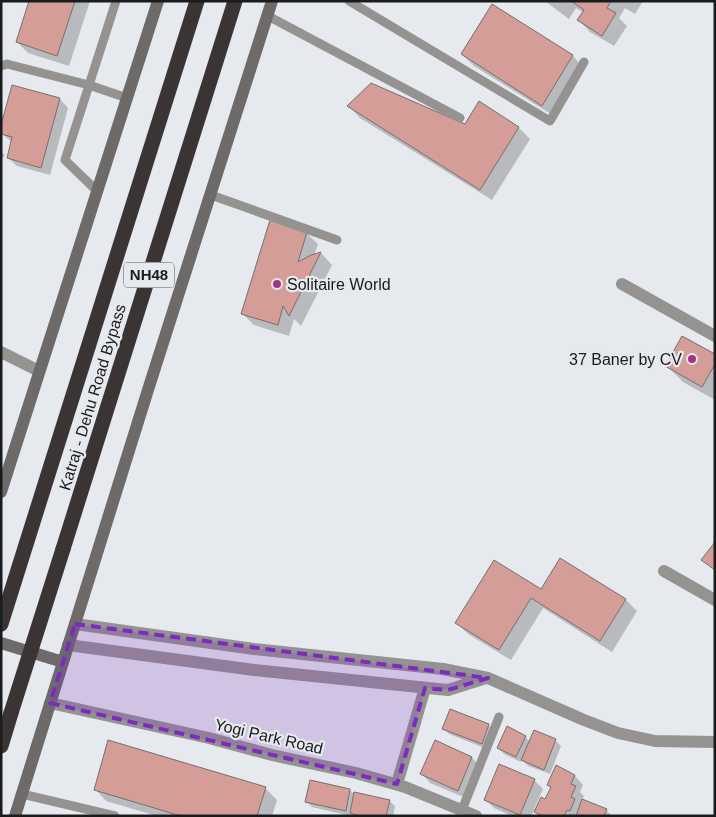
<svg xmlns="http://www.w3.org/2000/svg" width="716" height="817" viewBox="0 0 716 817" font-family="Arial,sans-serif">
  <rect width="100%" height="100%" fill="#e6e9ed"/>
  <path fill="#0003" d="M30 1H90L69 66 28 53 17 42Z
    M545 1H643L635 14 625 8 619 18 627 26 614 46 590 32 579 20 584 13 576 8 569 19Z
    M493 6 573 56 584 68 554 116 474 66 462 54Z
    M13 86 60 99 68 108 50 175 17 166 8 158 12 142 1 133Z
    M349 106 465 125 519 128 530 139 492 200 360 118Z
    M1 152 5 155 1 160Z
    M306 233 318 244 314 255 321 253 332 265 301 326 294 319 289 336 254 325 242 313Z
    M715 355V400L683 382 667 366Z
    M560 560 626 600 637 611 612 652 543 608 511 660 468 634 457 623 541 590Z
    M488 725 494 731 487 749 449 734 444 728Z
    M525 737 530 742 555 740 561 746 550 774 528 766 522 760 521 762 504 754 498 748Z
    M435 742 472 758 480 766 466 798 430 783 422 774Z
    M556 767 575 776 583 785 580 792 584 796 582 801 606 810 612 816H540L534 810 531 816H512L494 808 485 799 534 780 543 789 534 809 536 810 545 801 551 788 548 785Z
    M265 788 277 800 272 816H157L106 801 95 789Z
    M350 790 355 795 389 801 395 806 393 816H354L352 813 351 816 312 807 307 802Z"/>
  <path fill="#d49d97" stroke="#746f6e" d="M29 1H75L57 56 16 42Z
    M571 1H611L607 8 616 13 602 36 577 20 584 10Z
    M492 4 573 55 542 106 461 54Z
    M371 83 465 124 479 101 519 127 480 190 347 106Z
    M12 85 60 98 41 168 7 158 12 137 1 134V125Z
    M270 220 307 232 298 262 311 255 321 252 289 316 283 306 278 325 241 314Z
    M682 336 715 354V364L702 387 665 366Z
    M715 542V570L701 560Z
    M560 558 626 599 600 641 531 598 499 650 455 623 494 560 541 589Z
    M450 709 489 724 482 744 442 729Z
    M507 726 526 736 516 757 497 748Z
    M534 730 556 739 544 770 521 760Z
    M108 740 266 787 257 816H181L94 790Z
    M435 740 472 757 458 791 420 774Z
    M499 764 535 779 520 815 484 800Z
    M556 765 575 775 571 784 576 786 571 797 575 799 570 811 567 810 564 816H543L534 812 541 797 545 799 551 787 547 785Z
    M310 780 350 789 346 811 305 802Z
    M354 792 390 800 386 816H360L350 813Z
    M582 799 607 809 604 816H576Z"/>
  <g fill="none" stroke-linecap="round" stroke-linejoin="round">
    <path stroke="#959392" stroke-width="9" d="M349 1 550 121 584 62
      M268 16 460 118
      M1 66 7 64 89 85 127 98
      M97 191 65 160 116 1
      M211 195 337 240
      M22 794 115 816
      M462 810 499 717"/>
    <path stroke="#959392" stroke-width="12" d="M622 284 715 336
      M1 352 39 371
      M664 571 715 600
      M75 624 254 649 443 669 488 678 584 720 618 733 655 741 715 742
      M68 645 254 670 448 690 486 678
      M50 703 209 738 272 755 356 773 405 787 476 816
      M397 784 425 688"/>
    <path stroke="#6d6a69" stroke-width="12" d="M1 492 158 1
      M1 643 63 662
      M15 816 147 393 272 1"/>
    <path stroke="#3a3534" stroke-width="15" d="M63 549 235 1
      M1 624 197 1
      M1 746 11 713"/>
    <path stroke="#3a3534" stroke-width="15" d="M11 713 63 549"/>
  </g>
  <path fill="#7b2cbf" fill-opacity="0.2" stroke="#7b2cbf" stroke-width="4" stroke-dasharray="10 6" stroke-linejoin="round" d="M75 624 488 678 448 690 425 688 397 784 50 703Z"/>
  <g fill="#aa3084" stroke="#e6e9ed" stroke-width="2">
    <circle cx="277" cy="284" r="5"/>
    <circle cx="692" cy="359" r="5"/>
  </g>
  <g text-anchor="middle" stroke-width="4.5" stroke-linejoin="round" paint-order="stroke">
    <rect fill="#e6e9ed" stroke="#57595b" stroke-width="1" x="124" y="262.5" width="50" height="25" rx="4"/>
    <g font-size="15" font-weight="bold" fill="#1a1b1d">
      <text x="149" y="280">NH48</text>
    </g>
    <g font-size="16" fill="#1a1b1d" stroke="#e6e9ed" text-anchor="start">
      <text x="287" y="290">Solitaire World</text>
      <text x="682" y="365" text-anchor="end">37 Baner by CV</text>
    </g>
    <g font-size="16" fill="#1a1b1d" stroke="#e6e9ed">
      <text transform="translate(92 397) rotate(-73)" y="6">Katraj - Dehu Road Bypass</text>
      <text transform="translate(269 736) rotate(13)" y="6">Yogi Park Road</text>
    </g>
  </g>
  <rect width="716" height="817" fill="none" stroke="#1a1b1d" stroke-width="5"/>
</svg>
